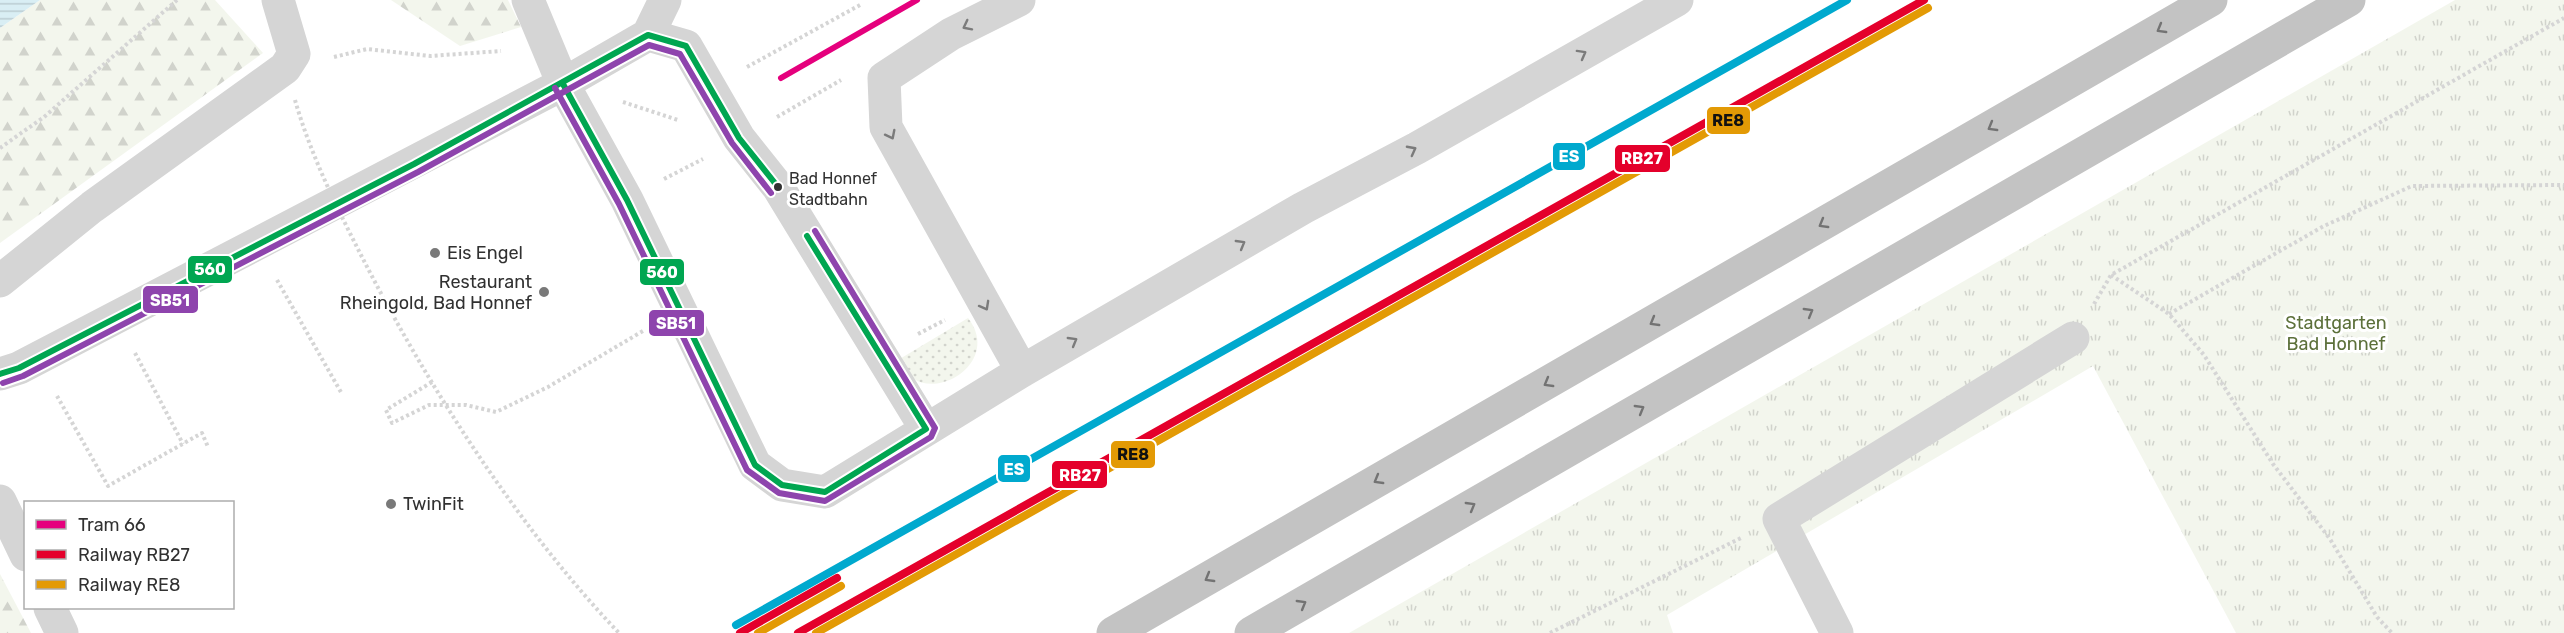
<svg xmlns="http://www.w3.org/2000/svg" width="2564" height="633" viewBox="0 0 2564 633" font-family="Rubik,sans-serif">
  <defs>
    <pattern id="grass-dots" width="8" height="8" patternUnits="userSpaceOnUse" patternTransform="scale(1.5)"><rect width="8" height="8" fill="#f3f6ed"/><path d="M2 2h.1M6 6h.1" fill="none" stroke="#d1d3cc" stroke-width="1.8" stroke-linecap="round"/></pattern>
    <pattern id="forest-firs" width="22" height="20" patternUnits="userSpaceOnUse" patternTransform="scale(1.5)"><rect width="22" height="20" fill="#f3f6ed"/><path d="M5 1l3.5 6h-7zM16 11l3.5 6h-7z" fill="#d1d3cc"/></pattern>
    <pattern id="park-tufts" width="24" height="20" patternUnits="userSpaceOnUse" patternTransform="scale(1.5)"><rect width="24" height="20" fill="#f3f6ed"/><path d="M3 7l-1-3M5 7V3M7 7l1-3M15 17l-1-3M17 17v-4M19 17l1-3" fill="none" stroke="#d1d3cc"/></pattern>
    <pattern id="water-rules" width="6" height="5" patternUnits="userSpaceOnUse" patternTransform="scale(1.5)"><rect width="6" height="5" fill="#d9eef4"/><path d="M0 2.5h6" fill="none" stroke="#bbcdd2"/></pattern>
  </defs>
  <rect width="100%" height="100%" fill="#fff"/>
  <path fill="url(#grass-dots)" d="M968 318C1000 359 943 399 912 378 907 374 902 365 898 360Z"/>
  <path fill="url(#forest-firs)" d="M40 0H215L263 53 0 243V28Z
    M391 0H508L521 27 460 46Z
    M0 574 31 633H0Z"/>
  <path fill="url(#park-tufts)" d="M2455 0H2564V633H2236L2093 366 1667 615 1673 633H1349Z"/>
  <path fill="url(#water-rules)" d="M0 0H40L0 28Z"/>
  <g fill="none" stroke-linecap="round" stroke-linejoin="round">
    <path stroke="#d5d5d5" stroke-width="4" stroke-dasharray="3 3" stroke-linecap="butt" d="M334 57 367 49 430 56 501 51
      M747 67 860 5
      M623 102 678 120
      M777 117 841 80
      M0 148 44 117 177 0
      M664 179 703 159
      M2111 275 2169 314 2204 355 2273 464 2330 539 2377 617 2392 633
      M277 280 342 394
      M2094 304 2111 275 2564 18
      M2169 314 2324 226 2412 186 2564 185
      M918 334 945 320
      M135 353 183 444
      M432 382 386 410 392 423 429 405H466L496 412 548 387 643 331
      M57 396 108 486 202 433 208 447
      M1550 633 1743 537"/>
    <path stroke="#d5d5d5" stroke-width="33" d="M528 0 563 84 627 200 755 465 782 485 825 492 1022 371 1303 208 1417 148 1677 0
      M1019 0 951 34 884 78 886 127 1022 371
      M648 35 686 46 739 138 778 187 926 429
      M0 281 92 207 285 68 294 54 278 0
      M0 374 19 368 563 84 648 35 665 0
      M0 501 26 555
      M50 608 62 633
      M1837 633 1779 519 2073 338"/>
    <path stroke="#c3c3c3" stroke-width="33" d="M1113 633 2211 0
      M1251 633 2349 0"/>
    <path stroke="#d5d5d5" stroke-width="4" stroke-dasharray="3 3" stroke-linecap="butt" d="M295 100C310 153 336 206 361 255 427 385 518 527 619 633"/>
    <defs>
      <path id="bus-1" d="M563 84 627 200 755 465 782 485 825 492 926 429 807 236
        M0 374 19 368 414 164 648 35 686 46 739 138 778 187"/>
      <path id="bus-2" d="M555 88 619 204 747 470 779 493 825 501 931 437 935 428 815 231
        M3 383 23 376 418 172 649 45 680 54 732 143 771 193"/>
    </defs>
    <use href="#bus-1" stroke="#fff" stroke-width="10"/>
    <use href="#bus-2" stroke="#fff" stroke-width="10"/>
    <use href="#bus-1" stroke="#00a651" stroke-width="6"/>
    <use href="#bus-2" stroke="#8e44ad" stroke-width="6"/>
    <defs>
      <path id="rail-1" d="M740 633 837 578
        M798 633 1924 0"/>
      <path id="rail-2" d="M758 633 841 586
        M816 633 1928 8"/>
      <path id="rail-3" d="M736 625 1847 0"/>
    </defs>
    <use href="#rail-1" stroke="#fff" stroke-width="12"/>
    <use href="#rail-2" stroke="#fff" stroke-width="12"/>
    <use href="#rail-3" stroke="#fff" stroke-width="12"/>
    <use href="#rail-1" stroke="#e4002b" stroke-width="8"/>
    <use href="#rail-2" stroke="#e39a05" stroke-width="8"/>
    <use href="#rail-3" stroke="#00a9ce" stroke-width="8"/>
    <defs>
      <path id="tram-1" d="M781 78 917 0"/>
    </defs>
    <use href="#tram-1" stroke="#fff" stroke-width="10"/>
    <use href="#tram-1" stroke="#e5007d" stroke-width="6"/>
  </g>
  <defs><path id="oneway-chevron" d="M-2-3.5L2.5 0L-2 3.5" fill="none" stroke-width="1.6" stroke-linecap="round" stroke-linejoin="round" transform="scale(1.5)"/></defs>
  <g stroke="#7b7b7b">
    <use href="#oneway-chevron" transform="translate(967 26) rotate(153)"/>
    <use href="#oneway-chevron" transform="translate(1582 54) rotate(-29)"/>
    <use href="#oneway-chevron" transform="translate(891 135) rotate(63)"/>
    <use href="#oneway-chevron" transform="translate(1412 150) rotate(-28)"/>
    <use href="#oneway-chevron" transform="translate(1241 244) rotate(-30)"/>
    <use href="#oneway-chevron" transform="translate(985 306) rotate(61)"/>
    <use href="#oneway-chevron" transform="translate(1073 341) rotate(-30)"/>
  </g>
  <g stroke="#737373">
    <use href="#oneway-chevron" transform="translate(2161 29) rotate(150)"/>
    <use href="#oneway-chevron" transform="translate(1992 127) rotate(150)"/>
    <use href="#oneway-chevron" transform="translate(1823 224) rotate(150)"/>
    <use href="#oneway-chevron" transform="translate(1809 312) rotate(-30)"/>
    <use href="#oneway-chevron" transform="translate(1654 322) rotate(150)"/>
    <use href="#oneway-chevron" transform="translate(1548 383) rotate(150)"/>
    <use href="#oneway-chevron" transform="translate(1640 409) rotate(-30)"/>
    <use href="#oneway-chevron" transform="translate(1378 480) rotate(150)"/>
    <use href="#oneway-chevron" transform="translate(1471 506) rotate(-30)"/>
    <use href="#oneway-chevron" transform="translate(1209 578) rotate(150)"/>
    <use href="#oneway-chevron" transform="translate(1302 604) rotate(-30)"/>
  </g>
  <circle fill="#313131" stroke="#fff" stroke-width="2" cx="778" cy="187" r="5"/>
  <g fill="#797979" stroke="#fff" stroke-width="2">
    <circle cx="435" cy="253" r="6"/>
    <circle cx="544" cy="292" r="6"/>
    <circle cx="391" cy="504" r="6"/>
  </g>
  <g text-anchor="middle" stroke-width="6" stroke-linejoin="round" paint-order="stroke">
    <g font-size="16" fill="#313131" stroke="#fff" text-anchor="start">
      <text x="789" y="184">Bad Honnef<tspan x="789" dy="21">Stadtbahn</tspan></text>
    </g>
    <g font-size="18" fill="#313131" stroke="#fff" text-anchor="start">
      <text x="447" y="259">Eis Engel</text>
      <text x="532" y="288" text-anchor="end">Restaurant<tspan x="532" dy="21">Rheingold, Bad Honnef</tspan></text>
      <text x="403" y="510">TwinFit</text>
    </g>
    <g font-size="18" fill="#5c703a" stroke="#fff">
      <text x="2336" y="329">Stadtgarten<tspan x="2336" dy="21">Bad Honnef</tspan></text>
    </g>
  </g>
  <g stroke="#fff" stroke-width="2">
    <rect x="1706" y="106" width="45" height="29" rx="6" fill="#e39a05"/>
    <rect x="1552" y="142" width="34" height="29" rx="6" fill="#00a9ce"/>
    <rect x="1614" y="144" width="57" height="29" rx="6" fill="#e4002b"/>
    <rect x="187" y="255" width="46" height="29" rx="6" fill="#00a651"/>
    <rect x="639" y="258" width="46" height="28" rx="6" fill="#00a651"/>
    <rect x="142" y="285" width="57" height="29" rx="6" fill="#8e44ad"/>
    <rect x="648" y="309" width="57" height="28" rx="6" fill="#8e44ad"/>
    <rect x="1110" y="440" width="46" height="29" rx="6" fill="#e39a05"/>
    <rect x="997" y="454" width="34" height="29" rx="6" fill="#00a9ce"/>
    <rect x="1051" y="460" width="57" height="29" rx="6" fill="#e4002b"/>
  </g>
  <g font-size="16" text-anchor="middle" font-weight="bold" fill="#fff">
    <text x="1569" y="162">ES</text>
    <text x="1642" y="164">RB27</text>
    <text x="210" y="275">560</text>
    <text x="662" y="278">560</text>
    <text x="170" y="306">SB51</text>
    <text x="676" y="329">SB51</text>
    <text x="1014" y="475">ES</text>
    <text x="1080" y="481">RB27</text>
  </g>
  <g font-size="16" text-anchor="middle" font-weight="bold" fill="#111">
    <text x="1728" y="126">RE8</text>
    <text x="1133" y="460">RE8</text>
  </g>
  <rect x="24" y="501" width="210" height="108" fill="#ffffff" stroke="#adadad" stroke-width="1.5"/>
  <rect x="36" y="520" width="30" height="9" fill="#e5007d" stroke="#adadad" stroke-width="1.5"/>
  <text x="78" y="531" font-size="18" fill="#313131">Tram 66</text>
  <rect x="36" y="550" width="30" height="9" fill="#e4002b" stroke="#adadad" stroke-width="1.5"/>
  <text x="78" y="561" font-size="18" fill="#313131">Railway RB27</text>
  <rect x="36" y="580" width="30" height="9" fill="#e39a05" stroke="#adadad" stroke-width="1.5"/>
  <text x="78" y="591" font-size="18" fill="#313131">Railway RE8</text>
</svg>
